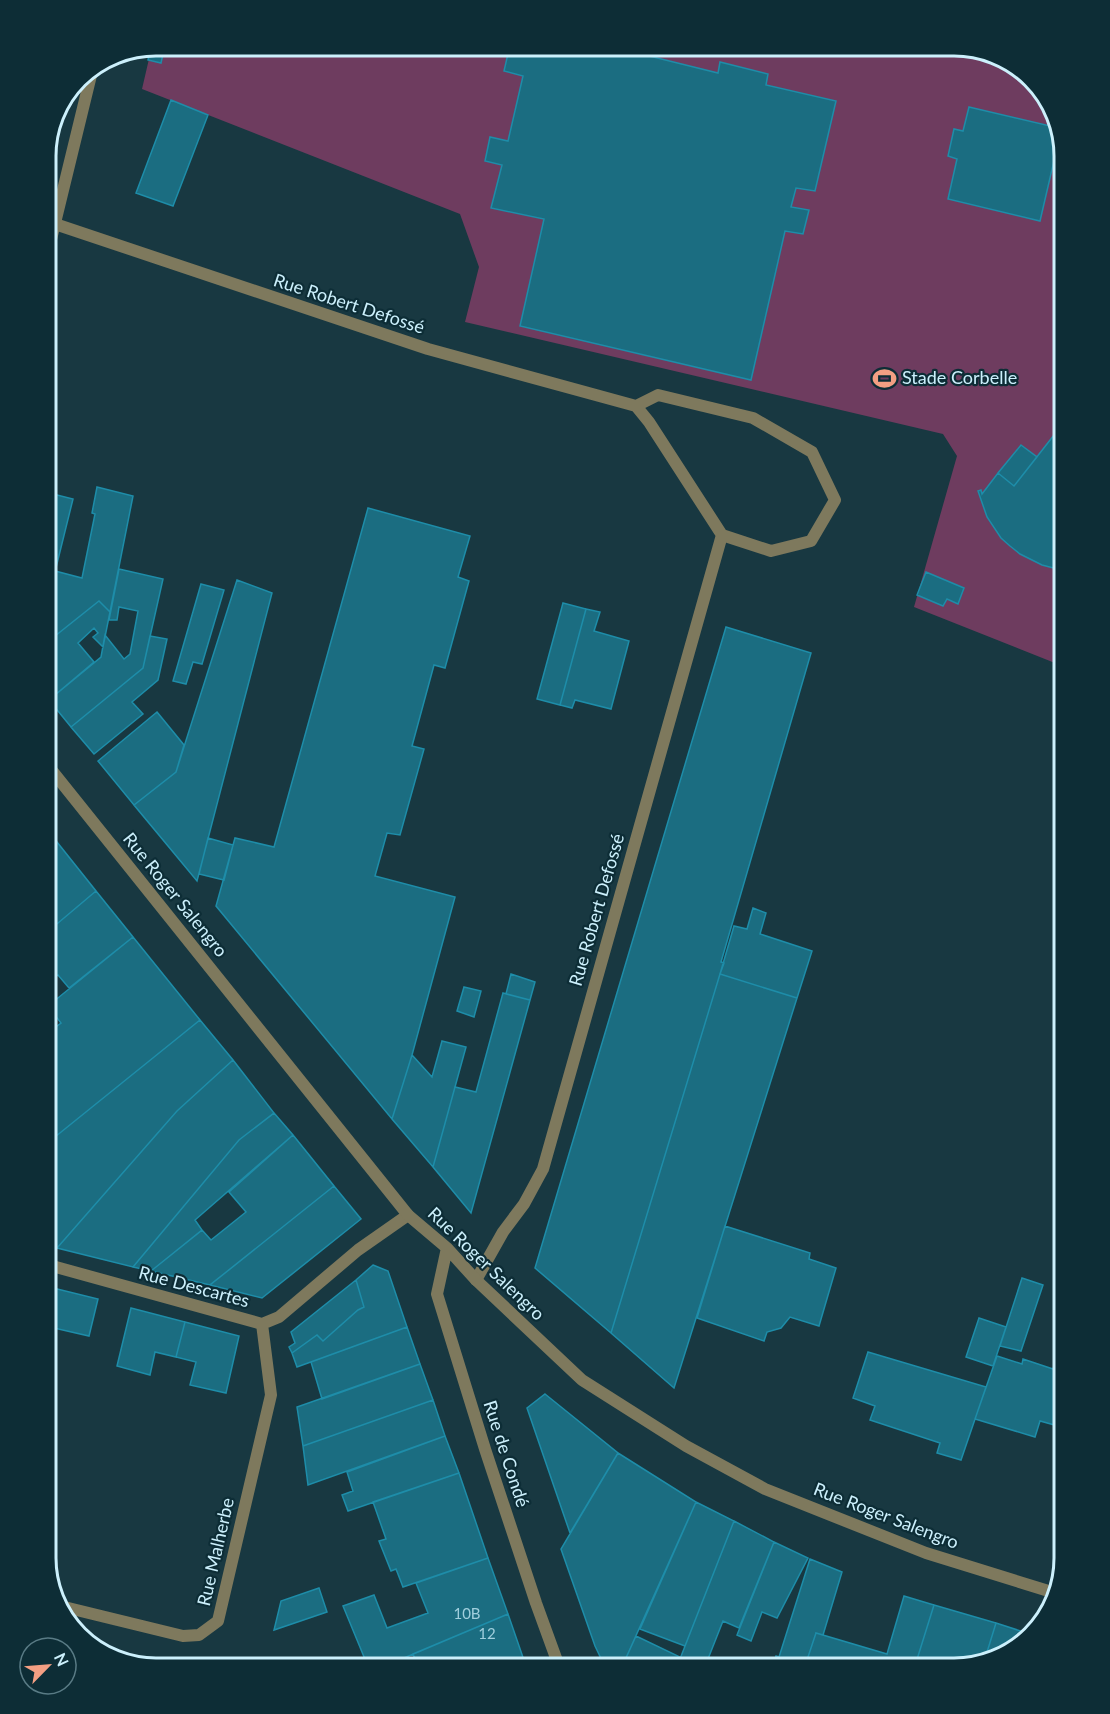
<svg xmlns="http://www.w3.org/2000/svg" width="1110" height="1714" viewBox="0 0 1110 1714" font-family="Lato,sans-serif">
  <rect width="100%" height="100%" fill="#183841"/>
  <path fill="#6e3c5f" d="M155 45H962L1016 64 1053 106 1065 155V667L914 607 957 456 943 434 465 322 479 267 460 214 142 89 152 46Z"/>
  <path fill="#1b6d81" stroke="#1e8da9" stroke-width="1.5" d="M165 45 161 63 148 60 151 46Z
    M510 45H635L633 52 718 73 720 62 768 74 766 85 836 101 815 191 796 188 791 207 809 210 803 234 785 231 751 380 520 326 544 219 491 208 502 165 485 161 490 137 508 141 523 76 504 71Z
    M171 100 208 115 173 206 136 193Z
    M969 107 1059 128 1060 135 1040 221 948 199 957 159 948 156 954 129 963 131Z
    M1065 421V571L1042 565 1020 554 1010 546 1001 538 987 517 978 491 981 490 982 494 998 473 1014 486Z
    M1021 445 1037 457 1014 486 998 473Z
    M97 487 133 496 110 612 99 601 45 644V595L50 592 55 571 82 578 95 514 92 513Z
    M45 492 73 499 50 592 45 595Z
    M368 508 470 536 458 577 469 581 445 668 434 665 412 746 424 749 400 835 387 833 375 876 455 897 412 1055 392 1119 216 906 235 838 274 847Z
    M119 569 163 579 143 668 71 727 49 700 101 657 105 635 124 659 130 654 138 611 119 607 117 620H109Z
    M926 572 964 588 958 604 947 599 943 606 917 595Z
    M237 580 272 593 197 881 134 805 176 772Z
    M201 584 224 590 202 664 193 662 186 684 173 681Z
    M99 601 110 612 103 647 93 637 98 633 94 628 78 643 94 662 49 700 45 695V644Z
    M563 603 586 609 560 705 537 699Z
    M586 609 600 612 594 631 629 641 611 709 575 700 572 708 560 705Z
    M726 627 811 653 721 962 724 963 720 974 611 1333 535 1268Z
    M150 636 167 639 158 680 132 702 143 714 94 754 71 727 143 668Z
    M157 712 184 745 176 772 134 805 98 761Z
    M45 828 53 837 45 843Z
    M53 837 96 891 45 934V843Z
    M208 838 233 845 224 880 199 874Z
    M96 891 133 937 69 988 58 975 45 985V934Z
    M753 908 766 913 760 934 812 951 797 998 720 974 734 926 747 929Z
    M133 937 200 1020 45 1145V1035L61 1023 48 1006Z
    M511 974 535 982 530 1000 506 994Z
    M720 974 797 998 674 1388 611 1333Z
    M464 987 481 991 474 1017 457 1011Z
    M503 993 530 1000 471 1213 433 1167 455 1087 476 1092Z
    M200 1020 233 1060 177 1111 57 1248 53 1247 45 1237V1145Z
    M442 1041 466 1047 433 1167 392 1119 412 1055 432 1077Z
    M233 1060 274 1113 239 1140 133 1267 57 1248 177 1111Z
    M274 1113 293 1135 195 1220 202 1230 151 1271 133 1267 239 1140Z
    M293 1135 334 1186 210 1285 151 1271 202 1230 211 1240 246 1212 229 1192Z
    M334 1186 361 1219 262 1298 210 1285Z
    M725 1226 810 1253 809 1259 836 1268 819 1326 790 1317 781 1328 767 1332 764 1341 697 1318Z
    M373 1265 388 1271 407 1327 297 1367 292 1353 317 1335 323 1341 358 1310 364 1307 356 1280Z
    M1022 1278 1043 1285 1021 1351 1000 1346Z
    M356 1280 364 1307 358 1310 323 1341 317 1335 292 1353 289 1347 295 1343 291 1332Z
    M45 1286 98 1299 89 1336 45 1326Z
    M131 1308 185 1322 176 1357 155 1352 150 1375 117 1366Z
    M979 1318 1006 1327 993 1366 966 1357Z
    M185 1322 239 1336 226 1393 190 1385 196 1362 176 1357Z
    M407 1327 420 1364 322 1399 311 1362Z
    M1061 1344 1065 1345V1428L1040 1421 1035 1437 975 1419 997 1356 1022 1364 1023 1359 1053 1369Z
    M868 1352 986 1387 961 1460 937 1453 940 1443 870 1420 875 1406 853 1398Z
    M420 1364 433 1400 303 1446 297 1407Z
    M545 1394 618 1453 570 1533 527 1408Z
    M433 1400 445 1436 308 1485 303 1446Z
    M445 1436 459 1473 348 1511 342 1495 353 1491 347 1472Z
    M618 1453 696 1502 621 1669H606L595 1646 561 1549Z
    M459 1473 488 1558 403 1587 396 1569 391 1571 379 1541 386 1539 373 1502Z
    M696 1502 734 1521 685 1646 640 1629Z
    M734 1521 774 1542 739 1628 723 1621 704 1669H690L678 1664Z
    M774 1542 808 1558 777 1618 762 1612 751 1641 737 1635Z
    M488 1558 508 1614 378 1669H369L343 1606 374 1595 387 1628 428 1613 416 1583Z
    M810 1559 842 1572 823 1635 816 1633 804 1669H772L776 1656 779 1657Z
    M319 1588 327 1612 274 1630 281 1601Z
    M904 1596 934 1605 914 1669H804L816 1633 887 1654Z
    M934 1605 996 1623 984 1662 955 1669H914Z
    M508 1614 527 1669H419L413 1654Z
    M996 1623 1030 1634 1004 1657 984 1662Z
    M636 1636 680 1657 675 1669H621Z"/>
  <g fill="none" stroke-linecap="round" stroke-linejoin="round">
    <path stroke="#7e795d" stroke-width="12" d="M55 224 428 349 636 406 649 422 722 535 771 551 811 541 835 500 812 452 753 418 658 395 636 406
      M45 264 93 67
      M45 1264 262 1324 279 1317 358 1250 408 1215
      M476 1280 503 1232 524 1204 543 1169 722 535
      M56 1605 183 1636 199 1635 218 1621 271 1395 262 1324"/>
    <path stroke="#7e795d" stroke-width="12" d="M45 762 408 1215 447 1248 476 1280 582 1380 686 1446 765 1489 926 1553 1055 1593
      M447 1248 437 1294 485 1449 536 1603 560 1669"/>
  </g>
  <defs>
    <symbol id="stadium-bare" viewBox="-9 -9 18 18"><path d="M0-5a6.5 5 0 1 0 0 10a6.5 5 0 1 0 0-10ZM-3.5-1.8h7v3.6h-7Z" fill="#f39f83" stroke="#0d2d36" stroke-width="2.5" paint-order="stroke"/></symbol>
  </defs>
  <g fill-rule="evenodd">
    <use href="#stadium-bare" x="868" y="362" width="33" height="33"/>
  </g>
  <g text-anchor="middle" stroke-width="4.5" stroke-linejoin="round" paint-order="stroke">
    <g font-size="15" fill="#a0cfdd">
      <text x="467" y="1619">10B</text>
      <text x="487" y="1639">12</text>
    </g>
    <g font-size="18" fill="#ccf0fc" stroke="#0d2d36">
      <text transform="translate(349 304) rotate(18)" y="6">Rue Robert Defossé</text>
      <text transform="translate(175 895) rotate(51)" y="6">Rue Roger Salengro</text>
      <text transform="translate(597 910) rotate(-74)" y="6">Rue Robert Defossé</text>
      <text transform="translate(486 1264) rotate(44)" y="6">Rue Roger Salengro</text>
      <text transform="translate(194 1287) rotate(15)" y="6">Rue Descartes</text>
      <text transform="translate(506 1454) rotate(72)" y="6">Rue de Condé</text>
      <text transform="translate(886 1516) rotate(21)" y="6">Rue Roger Salengro</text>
      <text transform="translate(216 1552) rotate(-77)" y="6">Rue Malherbe</text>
    </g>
    <g font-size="18" fill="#ccf0fc" stroke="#0d2d36" text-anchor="start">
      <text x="902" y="384">Stade Corbelle</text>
    </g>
  </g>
  <path d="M0 0H1110V1714H0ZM156 56H954A100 100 0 0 1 1054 156V1558A100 100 0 0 1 954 1658H156A100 100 0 0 1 56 1558V156A100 100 0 0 1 156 56Z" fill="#0d2d36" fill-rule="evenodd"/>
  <path fill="none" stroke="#ccf0fc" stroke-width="3" d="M156 56H954A100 100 0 0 1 1054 156V1558A100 100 0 0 1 954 1658H156A100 100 0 0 1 56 1558V156A100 100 0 0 1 156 56Z"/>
  <g transform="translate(48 1666) rotate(65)"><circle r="28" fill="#0d2d36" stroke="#597b85" stroke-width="1.5"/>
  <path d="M0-4.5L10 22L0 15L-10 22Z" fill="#f39f83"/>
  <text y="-9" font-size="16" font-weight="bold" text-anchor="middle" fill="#ccf0fc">N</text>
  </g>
</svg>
